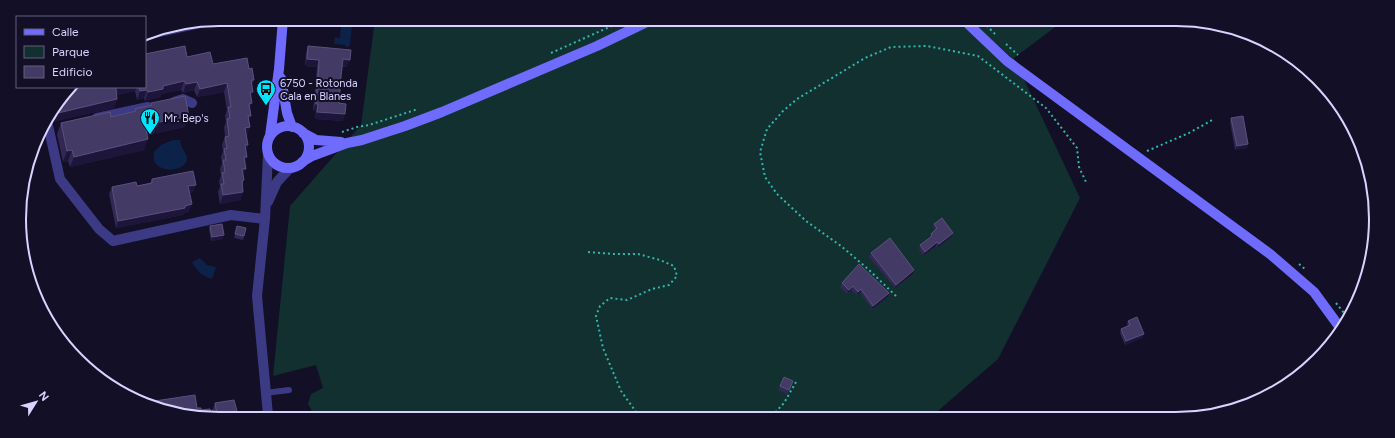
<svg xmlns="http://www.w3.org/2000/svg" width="1395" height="438" viewBox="0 0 1395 438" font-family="Figtree,sans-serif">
  <rect width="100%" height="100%" fill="#130f26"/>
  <path fill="#12302f" d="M375 20 1062 22 1014 58 1080 198 998 359 931 417 314 415 308 404 311 394 323 388 316 365 273 376 290 206 361 125Z"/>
  <path fill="#0c2248" d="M341 24 352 25 350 45 348 47H346L345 45 334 44 335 37 340 38Z
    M173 140H180C181 143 181 147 183 149 184 152 187 154 187 158 188 173 149 176 154 152L161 145Z
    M200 258 207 265 216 267 212 279C202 276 197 271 192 262Z"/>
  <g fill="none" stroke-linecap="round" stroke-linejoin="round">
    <path stroke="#2fb8b0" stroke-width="2" stroke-dasharray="2 3" stroke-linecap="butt" d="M983 22 996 35
      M1006 44 1018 55
      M551 53 623 21
      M342 132 357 127 369 125 418 109
      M1147 151 1189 133 1214 119
      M588 252 614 254H638L660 260 674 266 677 276 669 285 652 289 627 300 610 298 600 306 596 316 603 348 621 391 639 416
      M1299 264 1306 270
      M896 296 868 269 841 246 806 221 777 194 765 177 760 152 767 129 783 111 797 99 865 58 891 47 927 46 978 56 1046 108 1077 148 1079 167 1086 182
      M1336 303 1349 319
      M772 416 784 403 796 382"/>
    <path stroke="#3d3a85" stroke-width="6" d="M265 393 289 390"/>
    <path stroke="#3d3a85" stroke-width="10" d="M212 20 233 19
      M145 35 209 21
      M174 102 183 99 192 103
      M97 118 148 107
      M47 121 60 179 99 229 113 241 231 215 265 219
      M268 202 277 182 290 168
      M268 415 257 296 265 219 268 154"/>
    <path stroke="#6f6bff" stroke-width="10" d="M966 22 1007 61 1270 254 1314 292 1341 329
      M281 78 287 113 292 127
      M267 147a21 21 0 1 1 42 0a21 21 0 1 1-42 0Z
      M303 133 316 140 341 142
      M270 136 279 69 283 19
      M302 162 312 156 347 143 362 140 405 126 442 112 597 46 649 21"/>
  </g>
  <path fill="#312854" d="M308 46 347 67H342L339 103 343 121 315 119 316 111H313L317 67 305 66 306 53Z
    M187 57 213 64 249 69 254 80 252 84 253 92 251 97 249 121 250 127 246 136 248 145 246 151 247 157 245 162 246 169 243 175 244 180 242 186 243 192 240 200 220 204 218 192 220 187 219 181 221 176 220 169 222 163 221 157 223 151 222 145 225 137 224 127 226 122 225 116 227 110 224 92 197 97 194 90 183 93 181 90 161 94 160 97 145 101 144 98 137 100 135 91 117 95V99L114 108 55 121 53 113 73 87H145Z
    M151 103 185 127 147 135 144 150 70 167 68 161 63 162 57 134 61 123 111 117 134 111 135 109 150 106Z
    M1231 118 1248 144 1247 148 1235 150 1230 122Z
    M152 179 193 192 189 193V212L184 213 183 215 116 228 109 194 112 187 137 186 150 183Z
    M934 224 953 233 952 236 937 248 936 246 923 256 919 249 920 245 930 238 931 234 935 230 933 227Z
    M210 226 223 239 211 241 209 229Z
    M237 226 244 236 243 240 234 238Z
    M871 253 913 274 895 288 869 257Z
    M842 283 889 293 888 297 872 309 860 293 857 295 851 290 847 294 840 287Z
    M1128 321 1144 334 1142 338 1125 345 1120 333 1121 329 1128 326 1127 324Z
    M784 377 793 381 787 394 778 390Z
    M215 403 238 415H180L197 408 211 413Z"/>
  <path fill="#1d163a" d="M307 59 319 60 317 67 305 66Z
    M343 59 350 60 347 67 340 66Z
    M184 81 181 90 161 94 160 97 145 101 148 92 163 86Z
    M197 82 194 90 183 93 186 84Z
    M227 83 224 92 197 97 200 89Z
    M119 87H137L135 91 113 96 116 88Z
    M147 90 144 98 137 100 140 91Z
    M250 92H253L250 100Z
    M117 99 114 108 55 121 58 113Z
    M252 103 249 112V104Z
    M316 104H318L316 111H313Z
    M317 112 345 114 343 121 315 119Z
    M189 116 185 127 141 136 145 125Z
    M248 116H251L248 124Z
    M250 127 247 136H242L245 128Z
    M148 139 144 150 70 167 74 157Z
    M1248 144 1247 148 1235 150 1237 146Z
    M245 145H248L245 153Z
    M72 150 68 161 63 162 67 151Z
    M244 157H247L244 165Z
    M242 169H246L243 177Z
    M196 185 193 192 186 193 188 186Z
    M243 192 240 200 220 204 223 195Z
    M192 204 189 212 184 213 183 215 116 228 118 221Z
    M953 233 952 236 937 248 939 244Z
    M224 235 223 239 211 241 212 237Z
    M937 242 936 246 923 256 925 252Z
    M914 270 913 274 895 288 896 285Z
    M853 286 851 290 847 294 849 290Z
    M861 289 860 293 857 295 858 292Z
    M889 293 888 297 872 309 873 306Z
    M1144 334 1142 338 1125 345 1126 341Z"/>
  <path fill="#433a66" stroke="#5a527e" d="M185 46 187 57 210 52 213 64 247 58 249 69 252 68 254 80H251L253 92H250L252 103 249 104 251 116H248L250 127 245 128 248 145H245L247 157H244L246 169H242L244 180 242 181 243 192 223 195 221 184H224L222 173 225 172 223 160H226L224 149 227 148 225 137 229 136 227 119 230 118 228 107H231L227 83 200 89 197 82 186 84 184 81 163 86V89L148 92 147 90 140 91 139 87H145V54Z
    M308 46 351 50 350 60 343 59 341 76 339 103 346 104 345 114 317 112 318 104H316L319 60 307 59Z
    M73 87H119L116 88 117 99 58 113 57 108Z
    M185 96 189 116 145 125 148 139 74 157 72 150 67 151 61 123 110 112 111 117 136 111 135 109 152 105 151 103Z
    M1243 116 1248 144 1237 146 1231 118Z
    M193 171 196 185 188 186 192 204 185 206V208L118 221 112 187 136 182 137 186 152 183V179Z
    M942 218 953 233 939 244 937 242 925 252 920 245 932 236 931 234 937 228 934 224Z
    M222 224 224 235 212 237 210 226Z
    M237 226 246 228 244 236 235 234Z
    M890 238 914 270 896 285 871 253Z
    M859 264 889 293 873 306 861 289 858 292 853 286 849 290 842 283Z
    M1137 317 1144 334 1126 341 1121 329 1130 325 1128 321Z
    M784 377 793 381 789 390 780 386Z
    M195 395 197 408H201V410L210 409 212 415H180L148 402Z
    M234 400 238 415H217L215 403Z"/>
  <defs>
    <symbol id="bus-pin" viewBox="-11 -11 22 30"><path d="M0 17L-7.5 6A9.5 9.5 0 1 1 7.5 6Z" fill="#00e5ff" stroke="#130f26"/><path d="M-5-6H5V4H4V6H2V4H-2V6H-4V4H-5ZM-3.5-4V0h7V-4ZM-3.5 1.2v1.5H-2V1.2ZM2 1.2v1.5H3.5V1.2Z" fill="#111"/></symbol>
    <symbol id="restaurant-pin" viewBox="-11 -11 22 30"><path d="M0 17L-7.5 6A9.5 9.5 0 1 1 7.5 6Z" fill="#00e5ff" stroke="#130f26"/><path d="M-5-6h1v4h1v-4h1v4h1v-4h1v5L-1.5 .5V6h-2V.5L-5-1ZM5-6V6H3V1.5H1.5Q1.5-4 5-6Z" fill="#111"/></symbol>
  </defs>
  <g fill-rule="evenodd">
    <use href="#bus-pin" x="255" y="78" width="22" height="30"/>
    <use href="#restaurant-pin" x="139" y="107" width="22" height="30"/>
  </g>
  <g text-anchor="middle" stroke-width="4" stroke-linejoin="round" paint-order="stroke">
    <g font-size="11" fill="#d9d4ff" stroke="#130f26" text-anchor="start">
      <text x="280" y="87">6750 - Rotonda<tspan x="280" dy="13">Cala en Blanes</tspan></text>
      <text x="164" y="122">Mr. Bep's</text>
    </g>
  </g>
  <path d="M0 0H1395V438H0ZM219 26H1176A193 193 0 0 1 1369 219V219A193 193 0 0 1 1176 412H219A193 193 0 0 1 26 219V219A193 193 0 0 1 219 26Z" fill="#130f26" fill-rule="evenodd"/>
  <path fill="none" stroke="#d9d4ff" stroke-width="2" d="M219 26H1176A193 193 0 0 1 1369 219V219A193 193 0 0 1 1176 412H219A193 193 0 0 1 26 219V219A193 193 0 0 1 219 26Z"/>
  <rect x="16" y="16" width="130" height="72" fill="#130f26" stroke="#625e7d"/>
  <rect x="24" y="29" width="20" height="6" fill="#6f6bff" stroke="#625e7d"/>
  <text x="52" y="36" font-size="12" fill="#d9d4ff">Calle</text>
  <rect x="24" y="46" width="20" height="12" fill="#12302f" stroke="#625e7d"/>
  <text x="52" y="56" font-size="12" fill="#d9d4ff">Parque</text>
  <rect x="24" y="66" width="20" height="12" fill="#433a66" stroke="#625e7d"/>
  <text x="52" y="76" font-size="12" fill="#d9d4ff">Edificio</text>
  <g transform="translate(36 402) rotate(53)" stroke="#130f26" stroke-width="3" paint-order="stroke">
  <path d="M0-3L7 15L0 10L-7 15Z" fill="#d9d4ff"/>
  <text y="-6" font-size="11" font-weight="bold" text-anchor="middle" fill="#d9d4ff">N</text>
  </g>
</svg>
